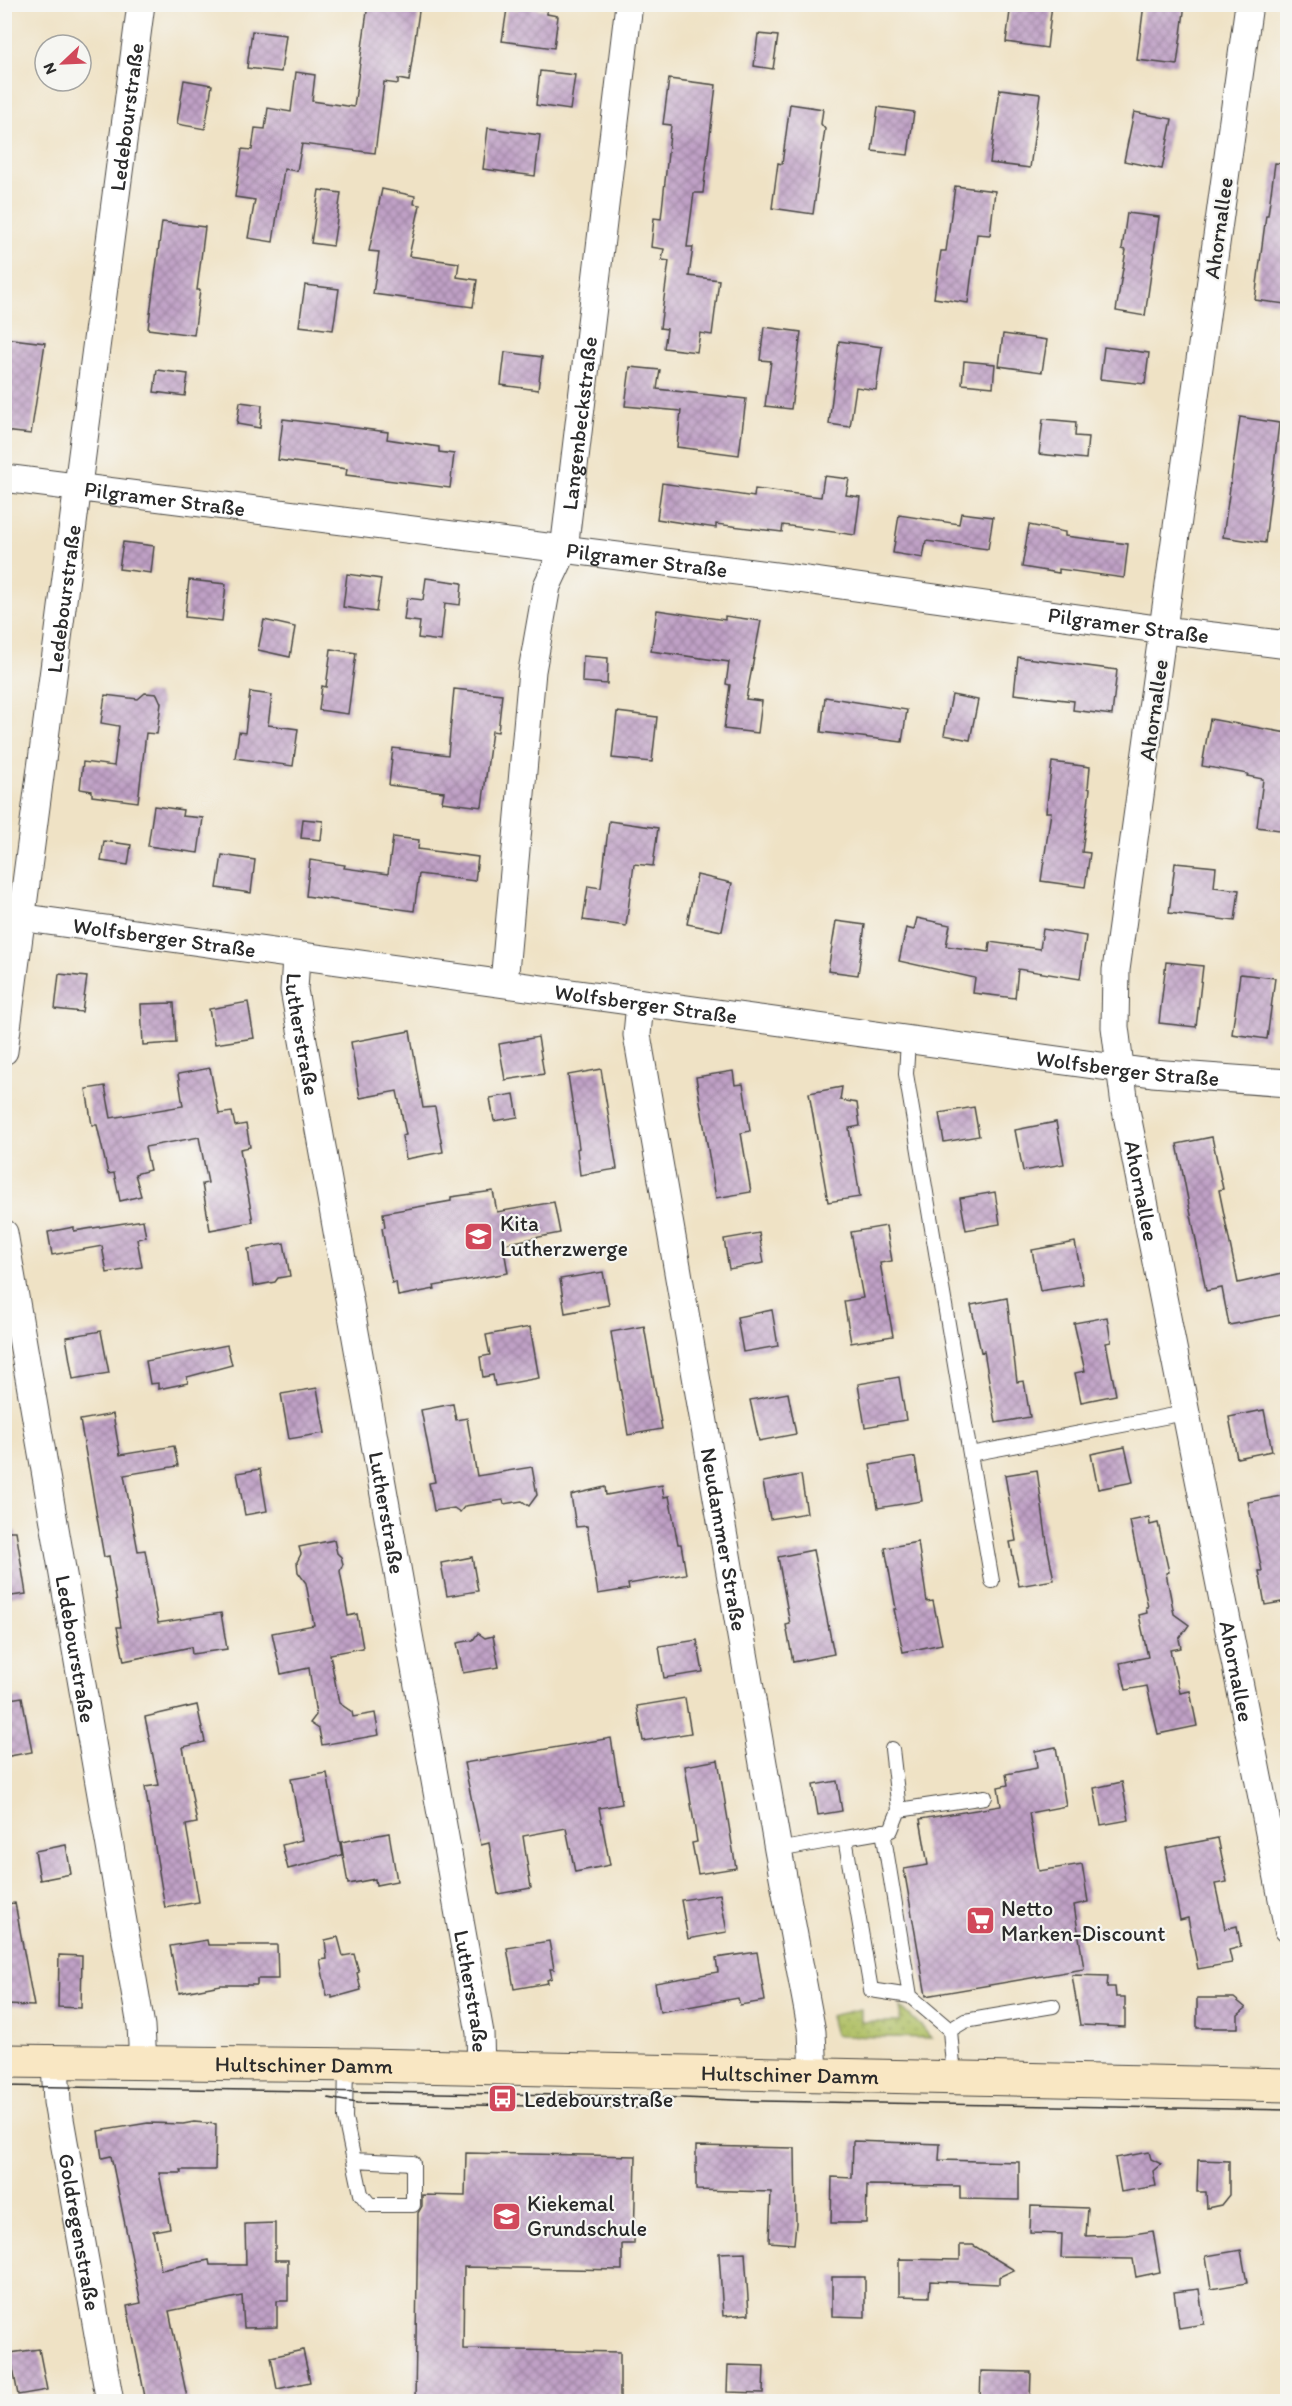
<svg xmlns="http://www.w3.org/2000/svg" width="1292" height="2406" viewBox="0 0 1292 2406" font-family="Itim,sans-serif">
  <defs>
    <pattern id="grass-dots" width="8" height="8" patternUnits="userSpaceOnUse" patternTransform="scale(1.5)"><rect width="8" height="8" fill="#adbe61"/><path d="M2 2h.1M6 6h.1" fill="none" stroke="#8d9b50" stroke-width="1.8" stroke-linecap="round"/></pattern>
    <pattern id="building-cross-hatch" width="8" height="8" patternUnits="userSpaceOnUse" patternTransform="scale(1.5)"><rect width="8" height="8" fill="#c0a1c6"/><path d="M0 0l8 8M0 8l8-8" fill="none" stroke="#9c83a1"/></pattern>
  </defs>
  <rect width="100%" height="100%" fill="#f6f6f2"/>
  <filter id="ink" filterUnits="userSpaceOnUse"><feTurbulence type="fractalNoise" baseFrequency=".0167" numOctaves="2"/><feDisplacementMap in="SourceGraphic" scale="12" xChannelSelector="R" yChannelSelector="G"/><feConvolveMatrix kernelMatrix="1 2 1 2 8 2 1 2 1" color-interpolation-filters="sRGB"/></filter>
  <filter id="wash" filterUnits="userSpaceOnUse"><feTurbulence type="fractalNoise" baseFrequency=".008" numOctaves="4" result="noise"/><feDisplacementMap in="SourceGraphic" scale="24" xChannelSelector="R" yChannelSelector="G"/><feGaussianBlur stdDeviation="1.35" result="paint"/><feColorMatrix in="noise" values="0 0 0 0 0 0 0 0 0 0 0 0 0 0 0 0 0 1.4 0 .05"/><feComposite in="paint" operator="in"/></filter>
  <g filter="url(#wash)">
    <rect width="100%" height="100%" fill="#efe2c5"/>
    <path fill="url(#grass-dots)" stroke="#6c7446" stroke-width="1.5" d="M901 2007 923 2028 931 2038 841 2036 835 2035 830 2016 861 2009V2022H900Z"/>
    <g id="blocks">
      <path fill="url(#building-cross-hatch)" d="M368 4H420L409 81 398 79V84L384 82 375 153 302 144 297 171 284 169 273 242 248 238 255 200 235 197 242 149 252 150 255 128 265 129 268 108 291 112 296 72 315 75 312 101 354 107Z
        M1011 4H1052L1047 48 1006 42Z
        M1144 4H1185L1177 65 1137 60Z
        M519 6 547 10V14L558 16 554 48 502 41 507 9 518 10Z
        M252 31 286 35 281 72 247 68Z
        M758 34 778 36 773 69 754 66Z
        M540 71 575 75 570 110 536 105Z
        M669 79 716 85 703 193H694L687 247H693L689 276 719 280 712 335 700 333 697 352 664 348 667 329 660 328 669 261 662 260 664 249 651 247 654 218 661 219 671 125 663 124Z
        M184 80 212 85 205 129 177 124Z
        M1000 89 1040 94 1030 168 990 163Z
        M790 104 823 109 821 124 825 129 813 214 772 208 778 163 782 164Z
        M878 107 914 112 908 155 872 151Z
        M1134 112 1172 119 1162 169 1124 161Z
        M488 128 540 135 535 176 483 169Z
        M1275 163 1287 164V286L1285 304 1255 300 1266 215H1268Z
        M955 186 995 191 990 235 977 234 968 303 934 298 941 251H946Z
        M382 189 415 196 414 204 420 205 409 256 459 263 457 277 477 280 473 307 373 294 379 252 369 251Z
        M319 190 341 193 333 246 311 243Z
        M1127 213 1159 217 1145 316 1116 311 1126 250 1122 249Z
        M162 222 205 227 197 290H200L194 335 148 329Z
        M305 285 339 289 333 330 299 326Z
        M764 327 801 332 791 409 765 406 771 361 760 360Z
        M1003 334 1047 340 1042 372 999 366Z
        M4 338 45 343 31 434 4 431Z
        M839 341 882 347 876 390 856 387 850 427 829 424Z
        M1104 347 1149 353 1145 384 1100 379Z
        M505 352 542 357 538 390 501 385Z
        M964 361 995 364 993 387 962 384Z
        M630 367 660 370 657 389 746 399 739 455 677 447 681 411 625 406Z
        M157 370 188 374 185 396 154 392Z
        M240 402 262 405 260 428 237 424Z
        M1240 417 1279 423 1265 543 1223 537Z
        M283 419 388 432 387 439 439 447V452L454 454 450 488 346 475 347 469 278 460Z
        M1043 419 1076 422 1075 436 1088 437 1086 459 1039 454Z
        M824 476 849 479 846 495 860 497 855 535 783 525 782 532 716 524V528L657 519 662 483 754 497 755 489 821 497Z
        M961 513 993 517 988 549 926 541 923 558 893 553 899 515 959 524Z
        M1029 525 1065 532V536L1128 544 1124 578 1059 569V573L1022 567Z
        M123 542 154 546 151 573 119 569Z
        M347 574 381 579 376 612 343 607Z
        M426 578 462 583 460 605 445 603 441 641 418 638 420 622 404 620 407 598 423 600Z
        M189 580 226 584 222 621 185 617Z
        M657 610 725 620V616L761 621 746 699 762 701 758 733 724 729 730 685 726 684 729 662 651 651Z
        M264 620 295 627 290 657 258 650Z
        M331 649 356 653 348 714 319 710 322 686 326 687Z
        M583 656 608 658 607 684 582 682Z
        M1018 657 1117 670 1112 715 1073 710 1074 701 1014 694Z
        M454 689 502 694 498 732 492 731 482 807 442 802 444 792 389 785 393 748 448 755Z
        M250 692 272 695 268 725 298 729 293 766 235 758 239 732 245 733Z
        M145 693 157 694 161 703 157 734 146 733 138 802 92 796V791L80 789 83 762 114 766 119 726 101 723 105 695 138 699Z
        M952 695 978 700 970 740 944 735Z
        M825 697 907 710 902 742 821 732Z
        M617 712 657 717 652 762 612 758Z
        M1210 719 1287 733V831L1257 827 1263 779 1247 776 1248 774 1202 766Z
        M1052 762 1090 767 1088 788 1090 789 1082 852 1090 853 1085 887 1041 881 1051 812H1046Z
        M154 806 183 810 182 816 203 818 198 853 148 846Z
        M303 819 323 821 321 840 301 838Z
        M609 821 658 828 653 866 634 864 626 926 583 920 588 886 601 888Z
        M393 837 419 840 418 849 478 857 475 881 419 874 414 911 306 896 310 860 345 865 344 868 388 874Z
        M104 841 131 845 128 865 101 861Z
        M222 855 255 860 251 893 217 888Z
        M1175 863 1216 867 1214 887 1239 890 1235 921 1169 913Z
        M697 875 732 883 722 931 687 924Z
        M917 918 950 925 946 946 989 952 990 942 1040 949 1043 929 1086 936 1080 979 1018 969 1015 998 973 993 975 978 899 961 906 928 914 930Z
        M836 921 865 925 858 975 828 971Z
        M1166 962 1203 966 1196 1027 1159 1023Z
        M59 974 87 977 82 1012 55 1009Z
        M1240 974 1275 978 1267 1039 1232 1034Z
        M248 1002 254 1038 215 1044 209 1009Z
        M174 1003 176 1043 143 1045 141 1004Z
        M410 1031 423 1108 435 1107 443 1152 406 1159 402 1136 406 1135 397 1091 360 1098 351 1042Z
        M538 1037 544 1074 505 1080 499 1044Z
        M210 1068 219 1114 232 1112 235 1126 246 1124 250 1147 240 1149 253 1222 210 1230 202 1184 208 1183 199 1137 145 1147 150 1170 135 1174 141 1196 120 1201 114 1173 108 1174 97 1125H92L86 1089 105 1086 111 1118 183 1106 178 1074Z
        M601 1069 617 1169 580 1175 577 1149 579 1148 577 1134 568 1075Z
        M733 1071 735 1085 743 1084 747 1110 750 1131 741 1133 751 1192 716 1198 696 1077Z
        M842 1087 840 1100 857 1103 860 1126 849 1128 860 1197 828 1202 809 1093Z
        M514 1094 518 1117 494 1121 490 1098Z
        M974 1107 979 1136 944 1142 939 1113Z
        M1056 1122 1064 1164 1023 1171 1015 1130Z
        M1212 1137 1223 1189 1219 1190 1238 1283 1287 1272V1314L1229 1325 1222 1288 1206 1291 1177 1144Z
        M493 1191 497 1212 554 1202 560 1233 503 1244 508 1273 434 1286 435 1289 398 1296 396 1282 392 1283 389 1269 382 1228 385 1227 383 1213 451 1201V1197Z
        M995 1192 1000 1224 966 1230 960 1198Z
        M143 1220 146 1237 137 1239 142 1267 107 1273 102 1246 52 1255 48 1232 74 1227V1231Z
        M886 1226 892 1261 880 1263 893 1336 851 1343 844 1301 863 1298 851 1232Z
        M759 1233 764 1263 729 1269 724 1239Z
        M1075 1242 1083 1284 1040 1291 1032 1250Z
        M284 1243 290 1276 278 1278 275 1282 253 1286 248 1249Z
        M603 1272 609 1305 565 1313 560 1279Z
        M1007 1298 1017 1382 1024 1381 1030 1417 996 1423 984 1351 981 1352 971 1305Z
        M772 1310 778 1346 743 1352 737 1317Z
        M1107 1317 1111 1342 1106 1343 1116 1395 1081 1402 1075 1373 1085 1371 1074 1323Z
        M644 1326 662 1429 628 1435 611 1332Z
        M530 1327 539 1378 495 1386 493 1375 483 1377 480 1357 490 1355 486 1335Z
        M101 1331 109 1373 73 1379 66 1337Z
        M227 1345 232 1365 187 1377 188 1383 158 1389V1383L150 1384 146 1361Z
        M899 1377 906 1420 865 1427 858 1384Z
        M317 1388 325 1433 289 1439 281 1394Z
        M788 1393 796 1434 759 1441 750 1400Z
        M453 1404 456 1420 467 1418 477 1476 532 1467 537 1495 529 1506 522 1501 504 1504 503 1500 465 1506 460 1512 454 1508 434 1511 429 1483 435 1482 421 1410Z
        M1264 1410 1272 1451 1237 1458 1229 1417Z
        M113 1414 120 1455 174 1446 178 1466 124 1475 138 1551 145 1550 158 1623 221 1613 227 1649 192 1654 191 1647 124 1661 117 1627H121L109 1556 104 1557 80 1420Z
        M1125 1447 1133 1482 1098 1489 1091 1454Z
        M915 1457 922 1501 878 1508 870 1465Z
        M260 1469 267 1511 245 1515 237 1473Z
        M1037 1470 1048 1550 1054 1580 1019 1586 1010 1542 1016 1541 1005 1475Z
        M801 1475 807 1513 770 1519 763 1482Z
        M662 1485 664 1497 669 1496 678 1544H681L686 1574 628 1584 629 1589 598 1594 587 1526 576 1527 571 1495 605 1487 606 1495Z
        M1287 1495V1601L1265 1605 1259 1571H1262L1248 1502Z
        M1149 1517 1150 1525 1158 1523 1169 1572 1166 1573 1174 1614 1189 1625 1179 1639 1181 1648 1170 1650 1180 1693 1190 1691 1197 1726 1158 1734 1147 1686 1126 1690 1120 1663 1148 1657 1139 1615 1147 1613 1146 1607H1148L1130 1521Z
        M4 1531H16L26 1594 4 1597Z
        M334 1540 337 1553 341 1557 343 1564 340 1571 348 1616 357 1614 363 1648 330 1654 339 1703 352 1712 353 1717 375 1713 379 1735 322 1745 319 1729 310 1723 316 1715 309 1668 281 1674 272 1633 314 1625 306 1583 298 1572 297 1562 301 1554 299 1547Z
        M918 1542 927 1602 933 1601 942 1644 903 1652 894 1609H896L885 1548Z
        M813 1550 834 1654 793 1662 786 1625 790 1624 778 1557Z
        M472 1557 478 1591 447 1596 441 1563Z
        M478 1633 485 1638 493 1636 499 1667 463 1673 457 1643 473 1640Z
        M697 1640 703 1672 664 1678 659 1646Z
        M22 1697 32 1752 4 1757V1700Z
        M685 1698 691 1733 643 1741 637 1706Z
        M197 1705 205 1742 183 1747 197 1823 186 1825 199 1902 165 1908 145 1787 159 1785 145 1717Z
        M611 1738 622 1804 599 1808 610 1865 575 1872 566 1828 523 1836 531 1888 498 1894 489 1843 481 1845 464 1763Z
        M1056 1747 1066 1806 1029 1813 1039 1871 1082 1864 1088 1902 1074 1905 1084 1969 926 1996 904 1869 928 1865 920 1819 1001 1806 998 1787 1008 1785 1006 1774 1037 1768 1035 1751Z
        M718 1760 736 1868 698 1874 692 1843 697 1842 685 1766Z
        M327 1773 342 1855 288 1869 282 1845 302 1840 291 1779Z
        M837 1781 842 1811 818 1815 813 1785Z
        M1122 1782 1129 1820 1101 1825 1094 1788Z
        M389 1833 397 1881 376 1885 375 1879 348 1884 341 1842Z
        M1218 1838 1227 1882 1215 1884 1225 1929 1237 1926 1241 1947 1229 1950 1232 1963 1198 1969 1188 1918 1180 1920 1166 1848Z
        M66 1845 71 1874 40 1880 35 1851Z
        M720 1894 727 1932 688 1939 681 1900Z
        M15 1903 34 2006 4 2005V1904Z
        M338 1937 343 1956 354 1954 359 1972 357 1973 361 1990 332 1998V1995L327 1996 320 1960 327 1959 325 1940Z
        M207 1940 208 1945H277L278 1979H257V1985H221L179 1993 170 1946Z
        M549 1941 554 1969H550L552 1978 547 1980 548 1983 514 1989 507 1948Z
        M757 1952 765 2001 740 2005 738 1998 660 2012 655 1983 718 1972 716 1958Z
        M59 1955 82 1956 81 2008 58 2007Z
        M1072 1975 1108 1976 1107 1987H1115L1116 1997H1125V2027L1080 2025Z
        M1197 1998H1234L1246 2008 1238 2015V2028H1197Z
        M194 2122 216 2124 215 2170H181L182 2173H159L170 2228 153 2231 161 2270 209 2260 210 2265H246L245 2224 275 2223V2260H288V2301H277V2327L244 2328 242 2296 169 2311 188 2402H146L127 2306 141 2303 111 2156 102 2158 98 2131 148 2123 183 2124Z
        M853 2141 940 2144 939 2160 1019 2162V2200L960 2199V2186L867 2185 866 2223H831L832 2177 852 2178Z
        M696 2146 795 2148 796 2223 794 2244 769 2242 771 2192 696 2190Z
        M1149 2152 1151 2159 1161 2164 1153 2171 1156 2186 1121 2192 1115 2158Z
        M466 2153 636 2156 634 2244H622V2270L464 2267 463 2349 620 2352V2402H415L418 2213 422 2206V2195L465 2196Z
        M1198 2160 1229 2161V2195L1221 2205 1207 2208 1206 2192H1197Z
        M1031 2206 1088 2208 1086 2236 1127 2235 1153 2231 1160 2272 1136 2277 1133 2259 1061 2258 1062 2234 1030 2233Z
        M960 2245H973L1014 2270 999 2277V2284L930 2281 929 2297 899 2296V2259L960 2260Z
        M1241 2250 1247 2283 1211 2289 1206 2256Z
        M745 2252 749 2314 723 2316 719 2253Z
        M832 2277H865V2317L832 2316Z
        M1199 2289 1204 2324 1179 2328 1174 2292Z
        M39 2349 47 2390 18 2395 10 2353Z
        M303 2350 310 2382 277 2389 271 2357Z
        M728 2365 764 2366 763 2393 727 2392Z
        M981 2371 1031 2372 1030 2402H980Z"/>
    </g>
  </g>
  <g filter="url(#ink)">
    <use href="#blocks" fill-opacity="0" stroke="#484642" stroke-width="1.5"/>
    <g fill="none" stroke-linecap="round" stroke-linejoin="round">
      <defs>
        <path id="lane" d="M908 1041 906 1074 970 1454 1185 1413
          M970 1454 992 1581
          M899 1810 985 1797
          M883 1831 910 1996
          M845 1838 891 1830 899 1810 892 1749
          M778 1850 845 1838 871 1990 910 1996 950 2030 954 2078
          M950 2030 965 2021 1053 2006
          M346 2065 345 2118 361 2194 370 2205H413V2163L354 2160"/>
        <g id="street">
          <path id="s1" d="M1249 4 1116 970 1115 1027 1125 1105 1288 1929"/>
          <path id="s2" d="M4 478 799 579 1164 630 1288 645"/>
          <path id="s3" d="M4 915 1152 1073 1288 1083"/>
          <path id="s4" d="M296 957 294 990 480 2033 481 2069"/>
          <path id="s5" d="M504 983 532 671 547 586 564 550 629 4"/>
          <path id="s6" d="M640 1003 637 1035 778 1850 812 2032 814 2076"/>
          <path id="s7" d="M4 1051 141 4"/>
          <path id="s8" d="M4 1233 141 2026 143 2063"/>
          <path id="s9" d="M55 2062 57 2102 110 2402"/>
        </g>
        <g id="secondary">
          <path id="s10" d="M4 2061 364 2065 1288 2085"/>
        </g>
      </defs>
      <use href="#lane" stroke="#484642" stroke-width="16"/>
      <use href="#street" stroke="#484642" stroke-width="29"/>
      <use href="#secondary" stroke="#484642" stroke-width="35"/>
      <use href="#lane" stroke="#fff" stroke-width="14"/>
      <use href="#street" stroke="#fff" stroke-width="27"/>
      <use href="#secondary" stroke="#f9e7c3" stroke-width="33"/>
      <path stroke="#2b2b2b" stroke-width="1.5" d="M4 2086 631 2096 761 2101 1288 2110
        M328 2098 357 2103 637 2108 667 2104"/>
    </g>
  </g>
  <defs>
    <symbol id="school-square" viewBox="-11 -11 22 22"><rect x="-9" y="-9" width="18" height="18" rx="4" fill="#d1495b" stroke="#f6f6f2"/><path d="M0-5L7-2L0 1L-7-2ZM-4 1L0 2.5L4 1V4Q0 6-4 4Z" fill="#fff"/></symbol>
    <symbol id="supermarket-square" viewBox="-11 -11 22 22"><rect x="-9" y="-9" width="18" height="18" rx="4" fill="#d1495b" stroke="#f6f6f2"/><path d="M-6-5.5h2.5l.6 2H6L4.5 2H-2.5L-4.4-4H-6ZM-1.5 3.2a1.3 1.3 0 1 0 .1 0ZM3 3.2a1.3 1.3 0 1 0 .1 0Z" fill="#fff"/></symbol>
    <symbol id="bus-square" viewBox="-11 -11 22 22"><rect x="-9" y="-9" width="18" height="18" rx="4" fill="#d1495b" stroke="#f6f6f2"/><path d="M-5-6H5V4H4V6H2V4H-2V6H-4V4H-5ZM-3.5-4V0h7V-4ZM-3.5 1.2v1.5H-2V1.2ZM2 1.2v1.5H3.5V1.2Z" fill="#fff"/></symbol>
  </defs>
  <g fill-rule="evenodd">
    <use href="#school-square" x="462" y="1220" width="33" height="33"/>
    <use href="#supermarket-square" x="964" y="1904" width="33" height="33"/>
    <use href="#bus-square" x="486" y="2082" width="33" height="33"/>
    <use href="#school-square" x="490" y="2200" width="33" height="33"/>
  </g>
  <g text-anchor="middle" stroke-width="4.5" stroke-linejoin="round" paint-order="stroke">
    <g font-size="22" fill="#2b2b2b" stroke="#f6f6f2">
      <text dy="8" stroke="none"><textPath href="#s7" startOffset="942">Ledebourstraße</textPath></text>
      <text transform="translate(1218 228) rotate(-82)" y="8">Ahornallee</text>
      <text dy="8" stroke="none"><textPath href="#s5" startOffset="567">Langenbeckstraße</textPath></text>
      <text dy="8" stroke="none"><textPath href="#s2" startOffset="162">Pilgramer Straße</textPath></text>
      <text dy="8" stroke="none"><textPath href="#s2" startOffset="648">Pilgramer Straße</textPath></text>
      <text dy="8" stroke="none"><textPath href="#s7" startOffset="456">Ledebourstraße</textPath></text>
      <text dy="8" stroke="none"><textPath href="#s2" startOffset="1134">Pilgramer Straße</textPath></text>
      <text transform="translate(1153 710) rotate(-82)" y="8">Ahornallee</text>
      <text dy="8" stroke="none"><textPath href="#s3" startOffset="162">Wolfsberger Straße</textPath></text>
      <text dy="8" stroke="none"><textPath href="#s3" startOffset="648">Wolfsberger Straße</textPath></text>
      <text dy="8" stroke="none"><textPath href="#s4" startOffset="78">Lutherstraße</textPath></text>
      <text dy="8" stroke="none"><textPath href="#s3" startOffset="1134">Wolfsberger Straße</textPath></text>
      <text dy="8" stroke="none"><textPath href="#s1" startOffset="1198">Ahornallee</textPath></text>
      <text dy="8" stroke="none"><textPath href="#s4" startOffset="564">Lutherstraße</textPath></text>
      <text dy="8" stroke="none"><textPath href="#s6" startOffset="544">Neudammer Straße</textPath></text>
      <text dy="8" stroke="none"><textPath href="#s8" startOffset="422">Ledebourstraße</textPath></text>
      <text dy="8" stroke="none"><textPath href="#s1" startOffset="1688">Ahornallee</textPath></text>
      <text dy="8" stroke="none"><textPath href="#s4" startOffset="1050">Lutherstraße</textPath></text>
      <text dy="8" stroke="none"><textPath href="#s10" startOffset="300">Hultschiner Damm</textPath></text>
      <text dy="8" stroke="none"><textPath href="#s10" startOffset="786">Hultschiner Damm</textPath></text>
      <text dy="8" stroke="none"><textPath href="#s9" startOffset="172">Goldregenstraße</textPath></text>
    </g>
    <g font-size="22" fill="#2b2b2b" stroke="#f6f6f2" text-anchor="start">
      <text x="500" y="1231">Kita<tspan x="500" dy="25">Lutherzwerge</tspan></text>
      <text x="1001" y="1916">Netto<tspan x="1001" dy="25">Marken-Discount</tspan></text>
      <text x="524" y="2107">Ledebourstraße</text>
      <text x="527" y="2211">Kiekemal<tspan x="527" dy="25">Grundschule</tspan></text>
    </g>
  </g>
  <rect width="1292" height="2406" fill="none" stroke="#f6f6f2" stroke-width="24"/>
  <g transform="translate(63 63) rotate(247)"><circle r="28" fill="#f6f6f2" stroke="#a5a5a2" stroke-width="1.5"/>
  <path d="M0-4.5L10 22L0 15L-10 22Z" fill="#d1495b"/>
  <text y="-9" font-size="16" font-weight="bold" text-anchor="middle" fill="#2b2b2b">N</text>
  </g>
</svg>
